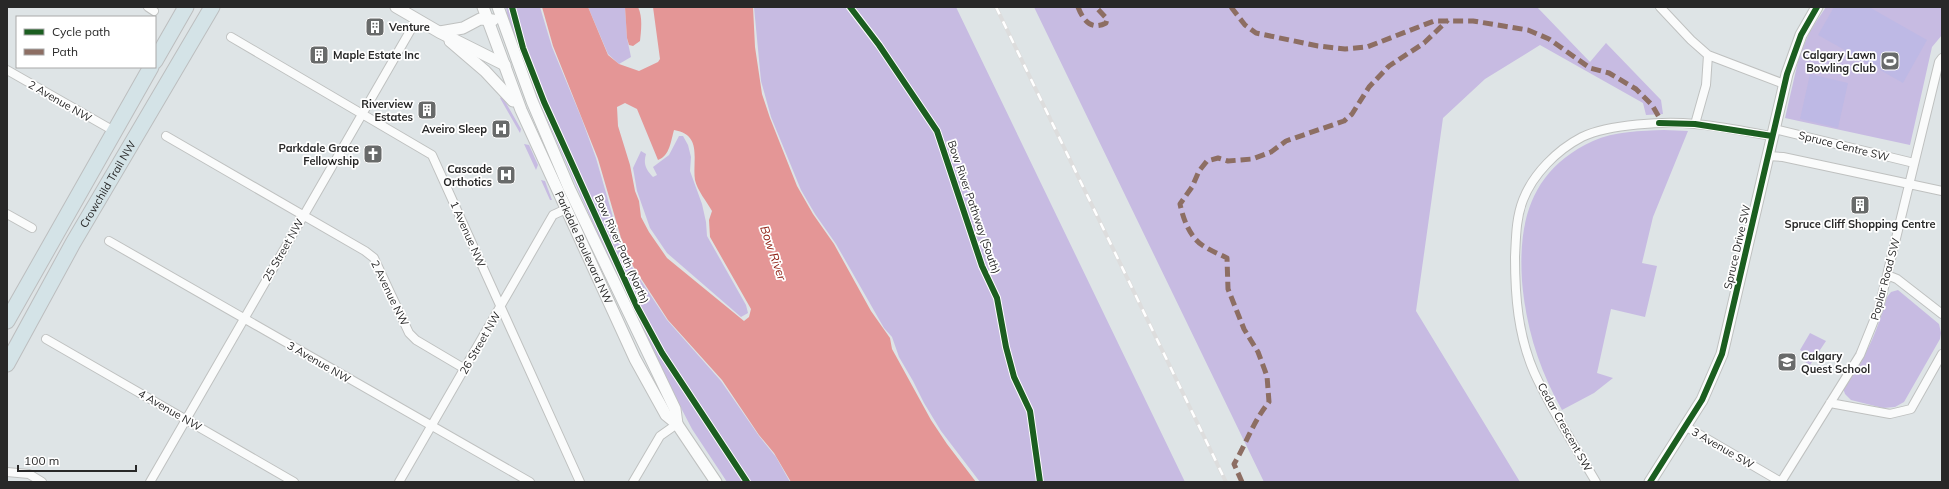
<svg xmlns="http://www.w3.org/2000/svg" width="1949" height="489" viewBox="0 0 1949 489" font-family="Mulish,sans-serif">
  <rect width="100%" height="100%" fill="#dee4e6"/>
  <path fill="#c7bbe2" d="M506 7H540L552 47 581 117 596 158 619 238 632 267 667 320 721 381 759 436 776 457 790 482H727L692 429 669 385 616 275 531 84 507 14Z
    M588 7H625L627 38 631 57 619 64 608 54Z
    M754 7H956L1185 482H980L941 431 924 403 913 381 899 357 892 337 884 328 836 244 815 214 801 190 771 117 761 81Z
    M1034 7H1537L1590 62 1606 43 1661 100 1663 114 1646 115 1643 103 1540 45 1485 79 1443 118 1416 311 1520 482H1264Z
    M1826 7H1942V35L1932 47 1910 145 1785 118 1799 57 1810 31Z
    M502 96 521 129 520 133 500 98Z
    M1664 130 1688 131 1653 217 1642 263 1657 266 1645 317 1611 309 1597 373 1613 378 1594 393 1562 410C1539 369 1526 328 1522 281 1518 219 1532 169 1593 141 1614 131 1641 131 1664 130Z
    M679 136H683L688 145 691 157 690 171 702 204 706 222 707 236 746 305 748 313 741 317 667 253 650 228 637 191 633 168 641 151 646 154C643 164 646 170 653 177L657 175 653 167 669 155Z
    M524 144 529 145 538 165 536 170Z
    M541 180 545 181 552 200H550Z
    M1898 290 1939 324 1941 333 1940 339 1904 402 1895 407 1883 408 1851 400 1845 394 1843 388C1867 355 1876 335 1887 297L1891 292Z
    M1810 333 1826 341 1810 365 1802 360 1800 357 1803 352 1800 350Z"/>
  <path fill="#beb9e5" d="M1834 7H1869L1927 40 1903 83 1818 35Z
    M1810 74 1848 83 1838 128 1800 119Z"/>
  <path fill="#e49696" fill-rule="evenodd" d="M542 7H588L608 55 619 64 639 71 658 62 660 59 653 7H753L755 47 762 94 770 118 797 186 813 214 834 244 871 311 890 338 892 349 897 358 931 420 947 444 976 482H791L774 453 759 435 722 380 668 320 633 266 621 238 598 159 553 46ZM625 103 637 109 658 160C670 156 671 140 674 130 703 135 692 160 695 180 697 190 707 202 712 211L709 220 710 237 751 309 749 317 744 321 667 258 649 232 641 217 639 201 635 191 630 165 618 126 617 107Z
    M625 7H638C643 17 641 31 640 41L633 46 629 45 627 38Z"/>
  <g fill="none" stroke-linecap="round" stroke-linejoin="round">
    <defs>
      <path id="street" d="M148 7 154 11
        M1660 7 1691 40 1708 55 1784 84
        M231 37 432 155 580 482
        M7 70 114 131
        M1695 124 1706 85 1708 55
        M1774 129 1914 163
        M166 136 365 251 374 258 409 333 416 340 465 369
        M1768 156 1783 157 1942 191
        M7 214 32 228
        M109 241 530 482
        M1887 275 1897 279 1942 314
        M46 339 294 482
        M1830 403 1890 414 1911 409 1942 354
        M1685 426 1781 482
        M7 472 29 474 42 482
        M150 482 417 19
        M399 482 553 215 566 209
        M633 482 660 436 677 424
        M1596 482C1575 446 1551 410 1534 372 1518 335 1515 296 1515 257 1516 237 1516 218 1523 200 1533 174 1557 150 1582 137 1609 124 1665 121 1695 124 1721 126 1747 132 1772 136
        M1781 482 1860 355 1879 308 1939 62 1942 58"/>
      <g id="secondary">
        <path d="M396 7 439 32 505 65"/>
        <path id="s1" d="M483 7 521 110 635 359 666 415 677 424 716 482"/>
        <path d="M498 7 532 101 569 188 675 409 677 424"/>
        <path d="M440 32 463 28 480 19 493 20"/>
        <path d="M450 41 485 71 513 101"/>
        <path d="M1650 482 1702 400 1722 354 1787 74 1801 35 1817 7"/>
      </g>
      <g id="highway">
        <path d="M155 61 186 7"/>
        <path d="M7 321 151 67"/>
        <path id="s2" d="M7 364 73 243 212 7"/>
      </g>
    </defs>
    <use href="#street" stroke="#bfc1c0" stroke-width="10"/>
    <use href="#secondary" stroke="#bfc1c0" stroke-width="13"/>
    <use href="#highway" stroke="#bcbebf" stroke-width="17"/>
    <use href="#street" stroke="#fafbfb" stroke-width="8"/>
    <use href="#secondary" stroke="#fafbfb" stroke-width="11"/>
    <use href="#highway" stroke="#d4e3e7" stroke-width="15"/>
    <defs>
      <path id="rail" d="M996 7 1226 482"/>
    </defs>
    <use href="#rail" stroke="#ddd" stroke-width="4"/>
    <use href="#rail" stroke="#fff" stroke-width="2.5" stroke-dasharray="8" stroke-linecap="butt"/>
    <path stroke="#8d6e63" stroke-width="5" stroke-dasharray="10 5" stroke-linecap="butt" d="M1078 7C1083 20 1091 31 1106 23L1107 19 1096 7
      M1231 7 1245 25 1256 33 1318 46 1345 49 1367 47 1434 21H1473L1528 30 1549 39 1590 68 1609 73 1636 89 1652 105 1659 117V123
      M1242 482 1234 464C1246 444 1254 420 1269 402L1267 376 1258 352 1244 329 1228 289 1227 258C1219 254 1209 250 1202 245 1189 236 1183 218 1180 204L1192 187 1199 171 1207 161 1218 158 1228 161 1252 159 1271 152 1286 141 1344 121 1352 114 1369 87 1389 66 1424 43 1448 20"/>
    <defs>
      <path id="cycleway" d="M512 7 523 48 544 102 637 307 662 353 747 482
        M850 7 879 45 937 131 982 266 997 298 1006 347 1014 377 1030 411 1040 482
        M1659 123 1695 124 1772 136
        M1650 482 1702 400 1722 354 1787 74 1801 35 1817 7"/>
    </defs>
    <use href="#cycleway" stroke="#fff" stroke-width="8"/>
    <use href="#cycleway" stroke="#1b5e20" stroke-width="6"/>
  </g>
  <defs>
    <symbol id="building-square" viewBox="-11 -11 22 22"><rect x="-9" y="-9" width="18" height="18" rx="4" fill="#686a6a" stroke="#fff"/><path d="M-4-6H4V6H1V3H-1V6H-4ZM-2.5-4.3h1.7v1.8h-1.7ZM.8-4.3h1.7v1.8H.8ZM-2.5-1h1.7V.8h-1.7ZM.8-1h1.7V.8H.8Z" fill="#fff"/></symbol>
    <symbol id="stadium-square" viewBox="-11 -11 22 22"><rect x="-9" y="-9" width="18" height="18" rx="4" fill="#686a6a" stroke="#fff"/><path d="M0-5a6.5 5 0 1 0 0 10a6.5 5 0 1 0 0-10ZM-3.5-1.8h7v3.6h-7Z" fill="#fff"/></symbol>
    <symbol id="hospital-square" viewBox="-11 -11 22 22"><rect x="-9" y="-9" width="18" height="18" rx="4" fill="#686a6a" stroke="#fff"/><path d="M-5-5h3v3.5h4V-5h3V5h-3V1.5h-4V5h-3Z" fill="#fff"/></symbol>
    <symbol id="church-square" viewBox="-11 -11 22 22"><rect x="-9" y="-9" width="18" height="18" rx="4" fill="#686a6a" stroke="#fff"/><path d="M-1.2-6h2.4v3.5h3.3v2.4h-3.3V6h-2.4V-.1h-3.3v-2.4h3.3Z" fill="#fff"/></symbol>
    <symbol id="school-square" viewBox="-11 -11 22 22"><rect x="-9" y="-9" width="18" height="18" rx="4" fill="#686a6a" stroke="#fff"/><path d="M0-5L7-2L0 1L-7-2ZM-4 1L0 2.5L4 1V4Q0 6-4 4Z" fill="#fff"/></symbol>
  </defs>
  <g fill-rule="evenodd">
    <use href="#building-square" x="364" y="16" width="22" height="22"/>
    <use href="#building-square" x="308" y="44" width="22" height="22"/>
    <use href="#stadium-square" x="1879" y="50" width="22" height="22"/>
    <use href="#building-square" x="416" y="99" width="22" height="22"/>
    <use href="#hospital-square" x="490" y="118" width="22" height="22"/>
    <use href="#church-square" x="362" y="143" width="22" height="22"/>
    <use href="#hospital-square" x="495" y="164" width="22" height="22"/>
    <use href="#building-square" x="1849" y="194" width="22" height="22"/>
    <use href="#school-square" x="1776" y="351" width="22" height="22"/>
  </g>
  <g text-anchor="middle" stroke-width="3.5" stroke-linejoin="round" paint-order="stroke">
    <g font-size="11" font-weight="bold" fill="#282828" stroke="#fff" text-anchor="end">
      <text x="389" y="31" text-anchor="start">Venture</text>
      <text x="333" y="59" text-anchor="start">Maple Estate Inc</text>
      <text x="1876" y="59">Calgary Lawn<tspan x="1876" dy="13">Bowling Club</tspan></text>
      <text x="413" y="108">Riverview<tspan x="413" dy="13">Estates</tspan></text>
      <text x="487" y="133">Aveiro Sleep</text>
      <text x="359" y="152">Parkdale Grace<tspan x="359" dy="13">Fellowship</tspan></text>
      <text x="492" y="173">Cascade<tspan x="492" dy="13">Orthotics</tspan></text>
      <text x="1860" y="228" text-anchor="middle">Spruce Cliff Shopping Centre</text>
      <text x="1801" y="360" text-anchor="start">Calgary<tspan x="1801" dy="13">Quest School</tspan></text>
    </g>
    <g font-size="11" fill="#282828" stroke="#fff">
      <text transform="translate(60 101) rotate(30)" y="4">2 Avenue NW</text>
      <text transform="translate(1844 146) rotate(14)" y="4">Spruce Centre SW</text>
      <text dy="4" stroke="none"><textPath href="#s2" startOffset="206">Crowchild Trail NW</textPath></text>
      <text transform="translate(974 207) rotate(71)" y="4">Bow River Pathway (South)</text>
      <text transform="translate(468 234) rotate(66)" y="4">1 Avenue NW</text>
      <text transform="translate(1737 247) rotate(-77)" y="4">Spruce Drive SW</text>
      <text dy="4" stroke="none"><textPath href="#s1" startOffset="261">Parkdale Boulevard NW</textPath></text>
      <text transform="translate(622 249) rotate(66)" y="4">Bow River Path (North)</text>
      <text transform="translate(283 250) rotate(-60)" y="4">25 Street NW</text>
      <text transform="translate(1885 279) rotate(-75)" y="4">Poplar Road SW</text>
      <text transform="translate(390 293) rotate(64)" y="4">2 Avenue NW</text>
      <text transform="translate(480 343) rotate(-60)" y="4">26 Street NW</text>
      <text transform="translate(319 362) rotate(30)" y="4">3 Avenue NW</text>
      <text transform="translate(170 410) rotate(30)" y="4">4 Avenue NW</text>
      <text transform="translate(1565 427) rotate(61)" y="4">Cedar Crescent SW</text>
      <text transform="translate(1723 448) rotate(30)" y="4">3 Avenue SW</text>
    </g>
    <g font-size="12" font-style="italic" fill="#8f2015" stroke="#fff">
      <text transform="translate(773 253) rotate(71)" y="4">Bow River</text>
    </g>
  </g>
  <rect width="1949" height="489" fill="none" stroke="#282828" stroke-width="16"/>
  <rect x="16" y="16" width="140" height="52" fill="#ffffff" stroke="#a9a9a9"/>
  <rect x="24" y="29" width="20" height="6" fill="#1b5e20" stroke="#a9a9a9"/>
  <text x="52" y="36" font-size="12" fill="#282828">Cycle path</text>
  <rect x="24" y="49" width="20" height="6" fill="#8d6e63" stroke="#a9a9a9"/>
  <text x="52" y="56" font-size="12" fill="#282828">Path</text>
  <path d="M18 465v6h118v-6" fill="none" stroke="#282828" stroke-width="2"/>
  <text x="24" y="465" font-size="12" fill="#282828" stroke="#ffffff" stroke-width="3" paint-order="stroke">100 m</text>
</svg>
